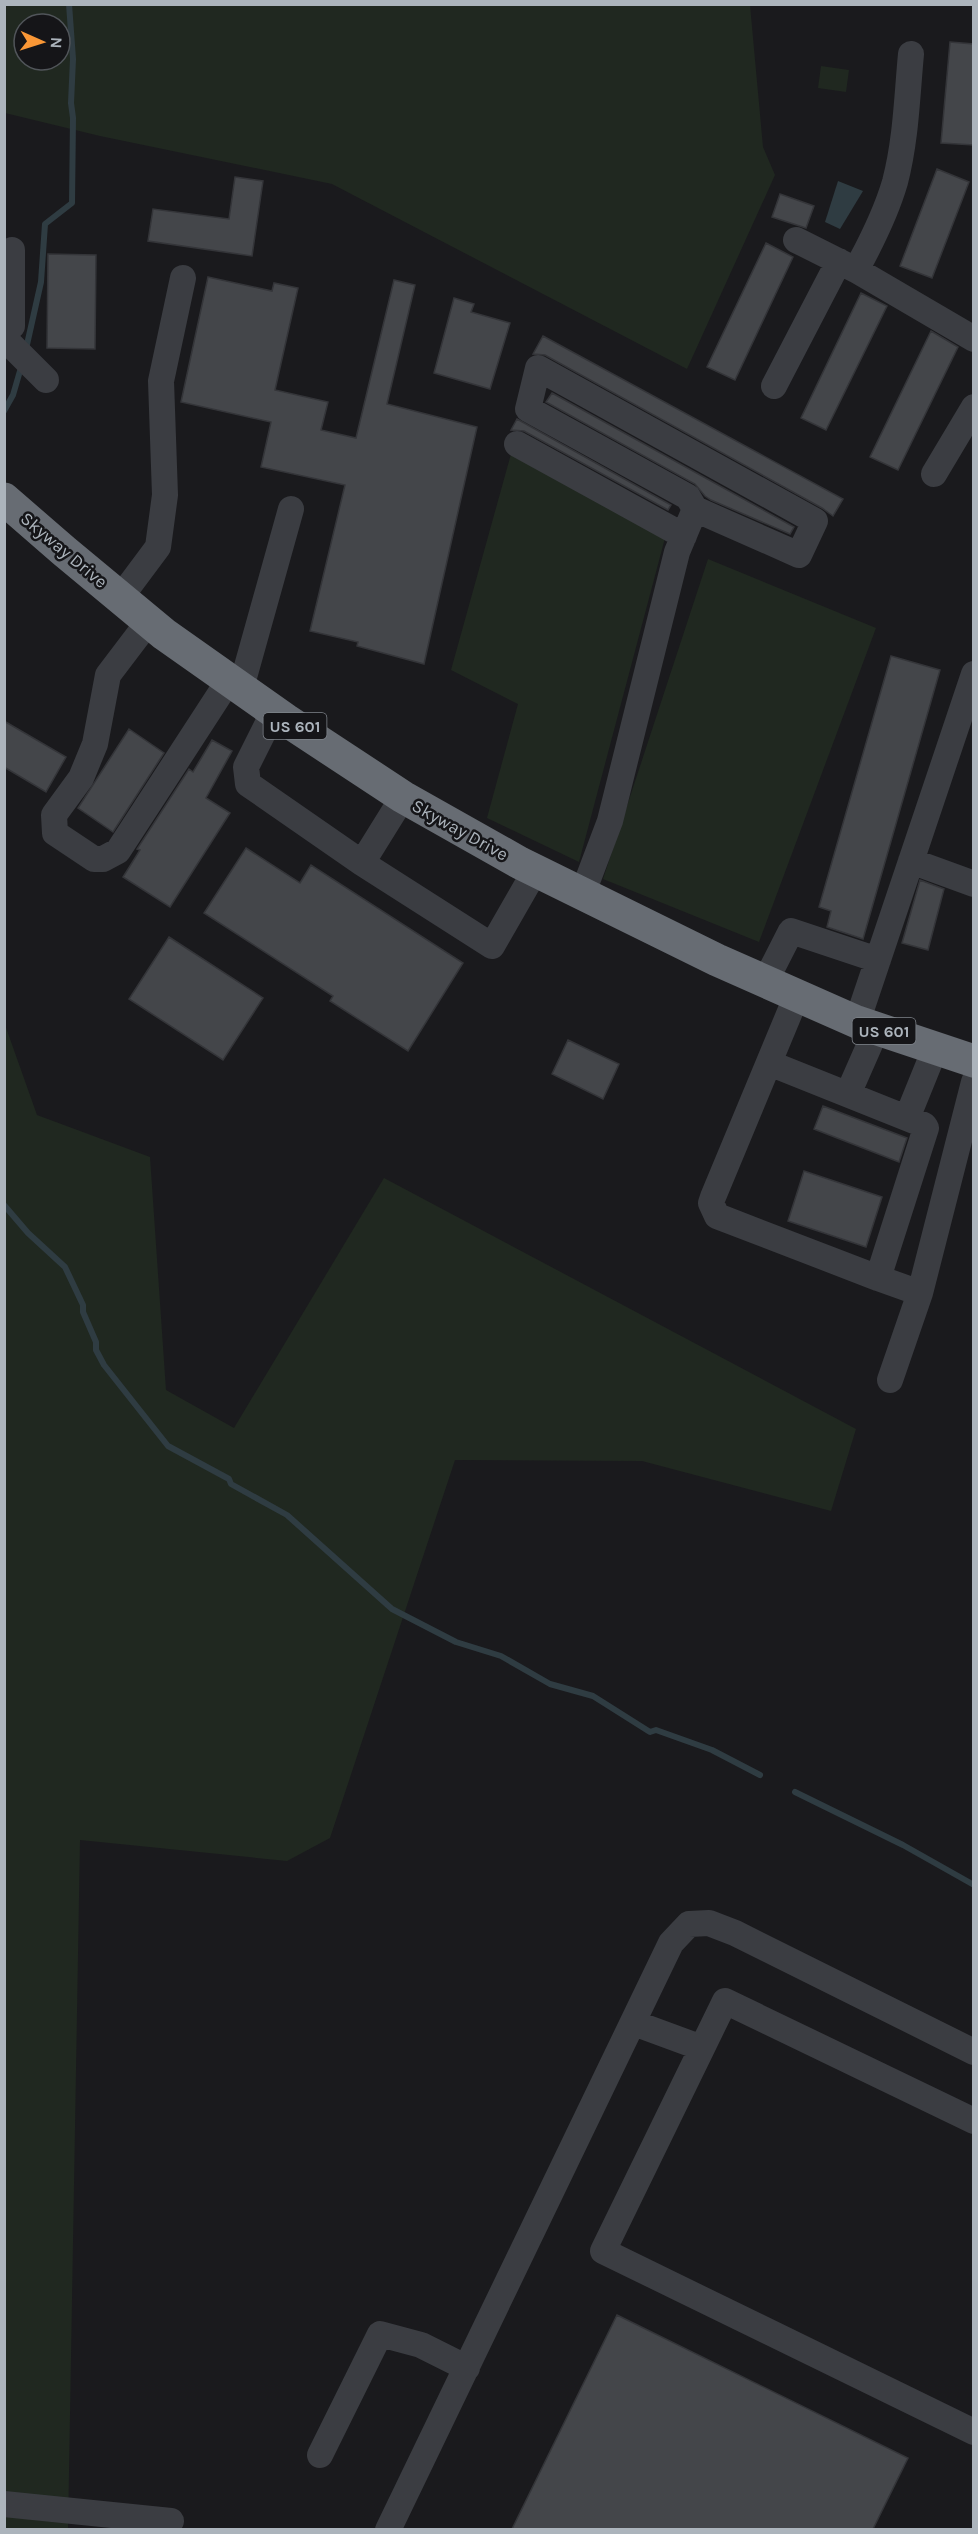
<svg xmlns="http://www.w3.org/2000/svg" width="978" height="2534" viewBox="0 0 978 2534" font-family="Karla,sans-serif">
  <rect width="100%" height="100%" fill="#1a1a1d"/>
  <path fill="#202820" fill-rule="evenodd" d="M5 4 750 5 763 147 775 175 687 369 332 184 100 136 5 113ZM24 24H60V60H24Z
    M821 66 849 70 846 92 818 88Z
    M511 454 665 538 579 862 487 818 518 704 451 670Z
    M708 559 876 628 759 942 603 879Z
    M4 1022 37 1115 150 1157 166 1390 234 1428 384 1178 856 1429 831 1511 642 1461 455 1460 330 1838 287 1861 80 1840 68 2530 4 2529Z"/>
  <path fill="#2f3c42" d="M838 181 863 191 840 229 825 222Z"/>
  <g fill="none" stroke-linecap="round" stroke-linejoin="round">
    <path stroke="#2f3c42" stroke-width="6" d="M26 349 41 282 45 224 72 203 73 118 71 103 73 59 69 4
      M4 411 13 395 22 364
      M4 1205 28 1233 65 1267 83 1305V1312L96 1342V1350L104 1365 168 1446 229 1479 231 1484 287 1515 392 1609 456 1642 501 1656 550 1684 593 1696 650 1732 656 1730 712 1750 760 1775
      M795 1792 903 1845 974 1885"/>
  </g>
  <path fill="#44464a" stroke="#343539" stroke-width="1.5" d="M950 42 974 44V145L941 143Z
    M937 169 969 182 932 278 900 266Z
    M235 177 263 181 252 256 148 241 153 209 229 219Z
    M780 194 814 206 806 228 772 217Z
    M766 243 793 257 735 380 707 367Z
    M48 254 96 255 95 349 47 348Z
    M208 277 272 291 274 283 298 288 275 390 328 402 321 430 356 438 394 280 415 285 387 404 477 427 424 664 357 646 358 642 310 631 345 485 261 467 271 422 181 402Z
    M861 293 887 306 826 430 801 418Z
    M454 298 474 304 471 312 510 323 490 389 434 373Z
    M931 331 958 347 898 470 870 457Z
    M543 336 843 499 833 516 822 508 545 355 533 354Z
    M552 393 794 527 790 534 711 500 705 496 695 484 546 402Z
    M517 419 671 505 668 510 524 431 511 430Z
    M891 656 940 670 863 939 827 927 831 911 819 907Z
    M4 721 66 757 46 792 4 767Z
    M129 729 164 753 113 832 78 808Z
    M212 740 232 751 206 798 230 813 170 907 123 877 140 850 137 849 189 769 193 772Z
    M246 848 300 883 311 865 463 963 408 1051 330 1001 333 996 204 913Z
    M920 880 944 889 928 950 902 943Z
    M169 937 263 998 223 1060 129 999Z
    M568 1040 619 1064 603 1099 552 1074Z
    M823 1106 907 1138 899 1162 814 1129Z
    M804 1171 882 1197 866 1247 788 1221Z
    M617 2315 908 2458 873 2529H512Z"/>
  <g fill="none" stroke-linecap="round" stroke-linejoin="round">
    <path stroke="#3b3d42" stroke-width="26" d="M796 240 856 270 974 339
      M856 270C872 241 886 213 895 182 906 140 907 96 911 54
      M4 333 12 326V250
      M4 338 46 380
      M774 386 839 261
      M517 444 684 536
      M934 474 974 407
      M120 598 158 547 165 495 161 381 183 278
      M149 621 108 675 95 744 81 778 54 815 55 833 94 859H103L118 851 229 680
      M241 688 291 509
      M274 711 246 767 248 784 362 863 492 946 535 871
      M911 861 974 884
      M362 863 403 797
      M582 895 610 821 677 552 695 509 799 555 815 521 538 368 528 409 688 497 695 509
      M766 980 791 931 878 960
      M857 1022 974 674
      M769 1063 924 1125 926 1128 878 1278 717 1216 711 1203 713 1197 797 995
      M848 1094 877 1028
      M907 1118 935 1049
      M878 1278 920 1293
      M890 1380 920 1293 974 1082
      M634 2023 702 2048
      M974 2121 725 2001 603 2251 974 2432
      M320 2455 380 2334 421 2345 467 2368
      M4 2504 171 2521
      M388 2530 671 1943 689 1924 709 1923 735 1933 974 2052"/>
    <path stroke="#676c73" stroke-width="33" d="M4 499 64 551 164 634 286 720 403 797 520 863 717 960 857 1022 974 1061"/>
  </g>
  <g text-anchor="middle" stroke-width="5" stroke-linejoin="round" paint-order="stroke">
    <g fill="#151518" stroke="#7f848b" stroke-width="1.5">
      <rect x="263.5" y="713" width="63" height="26" rx="4.5"/>
      <rect x="852.5" y="1018" width="63" height="26" rx="4.5"/>
    </g>
    <g font-size="16" font-weight="bold" fill="#acb4bc">
      <text x="295" y="732">US 601</text>
      <text x="884" y="1037">US 601</text>
    </g>
    <g font-size="18" fill="#acb4bc" stroke="#151518">
      <text transform="translate(64 550) rotate(40)" y="6">Skyway Drive</text>
      <text transform="translate(460 830) rotate(29)" y="6">Skyway Drive</text>
    </g>
  </g>
  <rect width="978" height="2534" fill="none" stroke="#acb4bc" stroke-width="12"/>
  <g transform="translate(42 42) rotate(93)"><circle r="28" fill="#151518" stroke="#51555a" stroke-width="1.5"/>
  <path d="M0-4.5L10 22L0 15L-10 22Z" fill="#f99736"/>
  <text y="-9" font-size="16" font-weight="bold" text-anchor="middle" fill="#acb4bc">N</text>
  </g>
</svg>
